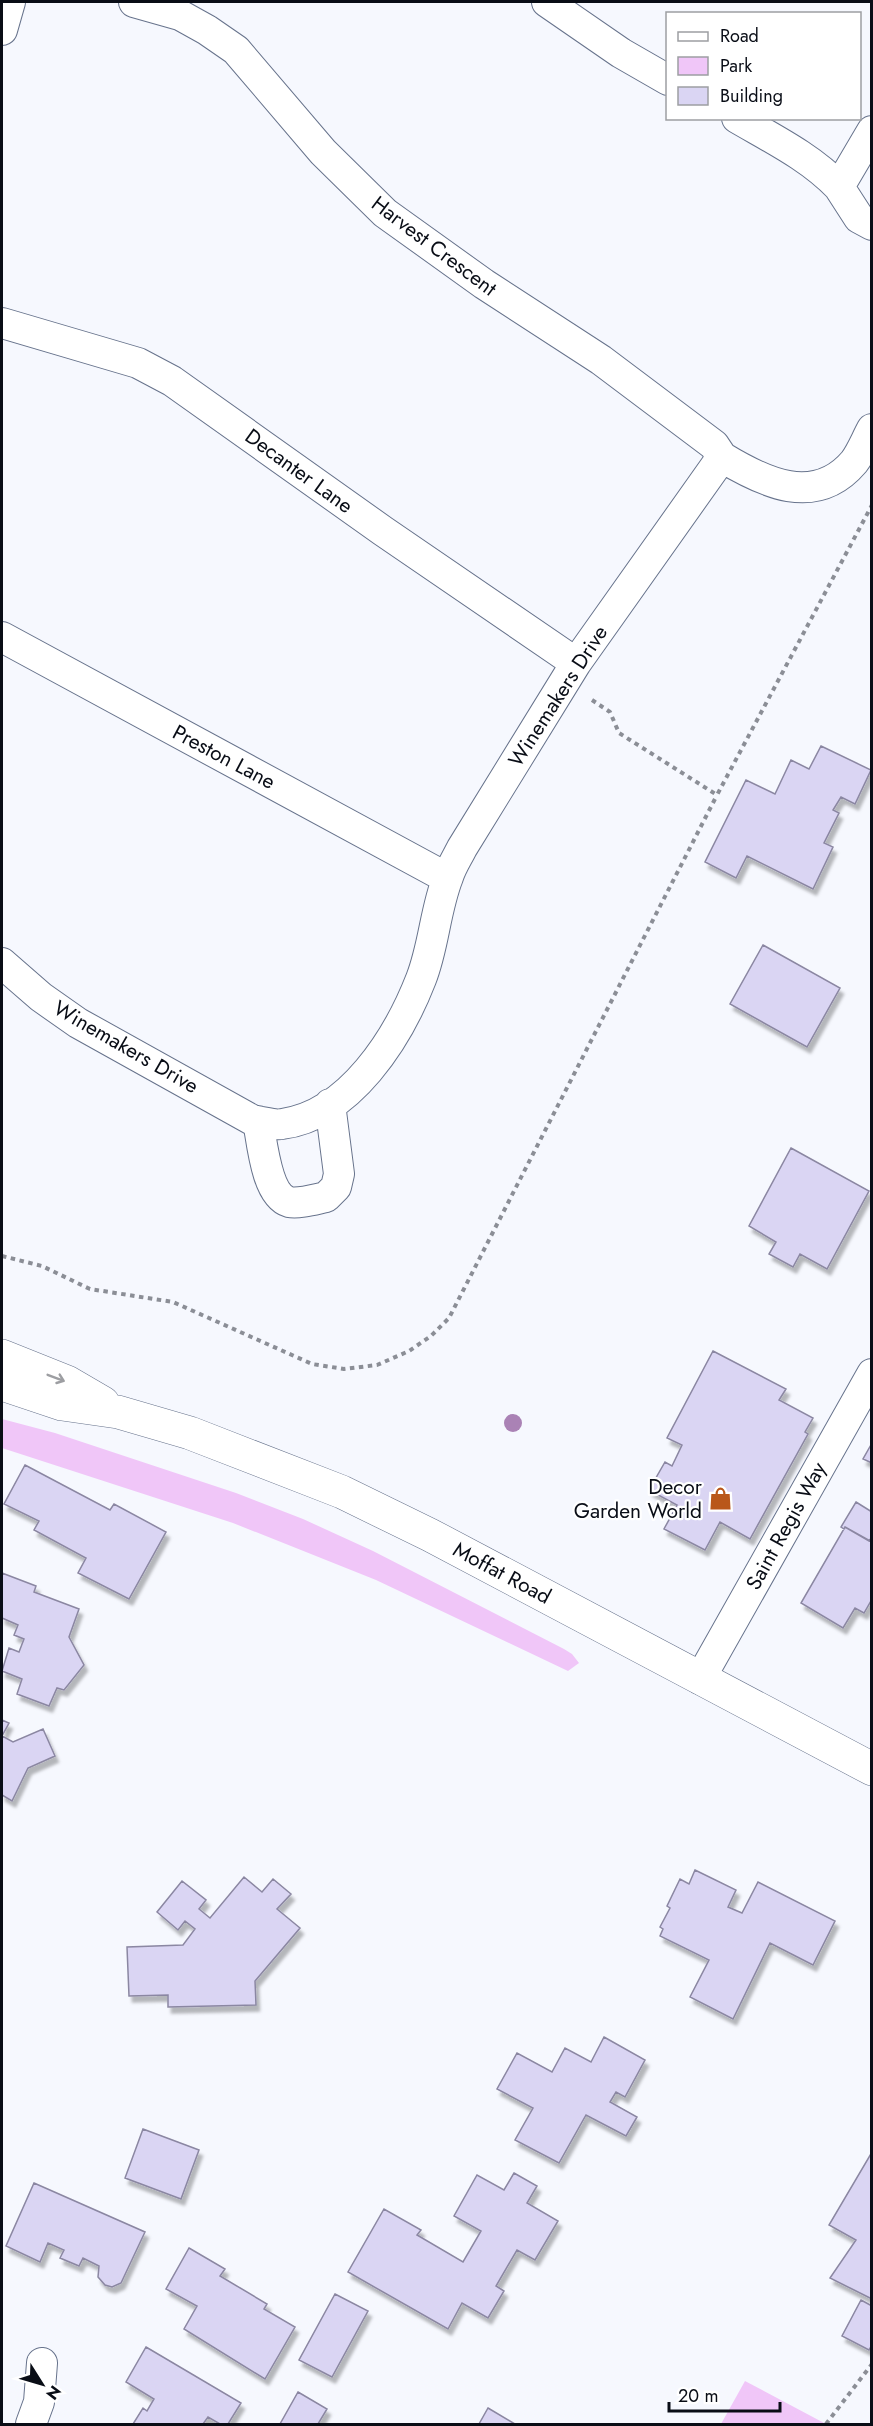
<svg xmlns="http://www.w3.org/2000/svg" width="873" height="2426" viewBox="0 0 873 2426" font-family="Jost,sans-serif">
  <defs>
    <filter id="shadow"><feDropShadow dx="3.5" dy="6" stdDeviation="1.5" flood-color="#0004"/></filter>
  </defs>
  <rect width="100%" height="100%" fill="#f6f8fe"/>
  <path fill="#f0c6f8" d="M2 1419 55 1433 236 1493 303 1519 373 1551 564 1649 572 1654 579 1663 568 1671 376 1580 233 1523 2 1448Z
    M745 2381 826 2424H721Z"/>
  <path fill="#dad5f3" stroke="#8b87a2" stroke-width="1.5" filter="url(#shadow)" d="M821 746 871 770 855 804 841 797 833 810 839 813 824 843 833 847 813 889 747 856 736 878 705 862 746 780 775 794 791 760 809 769Z
    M763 945 840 988 807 1047 730 1004Z
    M791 1148 869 1191 827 1269 800 1254 793 1267 769 1254 776 1242 749 1226Z
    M713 1351 786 1389 779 1400 813 1418 805 1432 808 1434 750 1539 720 1522 705 1550 664 1529 677 1505 649 1490 665 1462 672 1466 682 1445 667 1438Z
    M872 1443V1463L863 1459Z
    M25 1465 110 1510 114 1504 166 1532 129 1599 78 1573 86 1558 34 1530 39 1521 4 1504Z
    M856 1502 872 1512V1537L869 1541 845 1527 844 1529 841 1527Z
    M845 1527 872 1542V1599L864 1613 855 1608 843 1628 801 1603Z
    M2 1573 36 1586 34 1592 79 1609 69 1637 84 1665 64 1690 57 1688 49 1706 17 1694 22 1679 2 1671 9 1648 19 1652 24 1639 14 1635 18 1625 2 1618Z
    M2 1720 9 1723 2 1736 13 1742 43 1729 55 1756 28 1768 12 1801 2 1795Z
    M695 1870 736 1890 728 1907 742 1913 758 1882 835 1921 813 1965 770 1943 733 2019 690 1997 709 1960 660 1936 663 1929 660 1927 670 1908 667 1906 680 1879 689 1884Z
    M244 1877 262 1892 273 1879 291 1894 277 1909 300 1928 255 1981 256 2005 168 2007V1995L129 1996 127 1947 183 1945 195 1929 185 1921 178 1930 157 1912 182 1881 206 1900 199 1909 210 1918Z
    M604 2037 645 2060 625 2097 616 2092 610 2102 637 2117 626 2136 586 2115 559 2163 515 2140 533 2108 497 2089 517 2053 552 2072 565 2048 591 2062Z
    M143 2129 199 2150 181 2199 125 2178Z
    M872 2152V2299L830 2278 856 2240 829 2225Z
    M514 2173 537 2186 527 2203 558 2221 535 2260 517 2250 496 2286 504 2291 488 2318 462 2303 448 2329 348 2272 384 2209 421 2230 417 2235 463 2262 481 2231 454 2216 477 2175 504 2190Z
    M34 2183 145 2232 121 2283 112 2287 105 2285 98 2277 99 2266 83 2258 79 2266 60 2258 64 2250 48 2243 40 2262 6 2246Z
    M189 2248 225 2269 220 2276 267 2304 264 2309 295 2327 265 2379 184 2329 197 2306 166 2289Z
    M335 2294 368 2311 332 2377 299 2360Z
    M861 2300 872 2306V2345L869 2350 842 2336Z
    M146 2347 241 2403 228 2424H220L208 2417 203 2424H133L143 2408 147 2411 154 2399 126 2382Z
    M298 2392 327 2409 318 2424H280Z
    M488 2408 515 2424H479Z"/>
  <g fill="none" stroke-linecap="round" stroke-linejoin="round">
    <defs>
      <path id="minor" d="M134 2 180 15 207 30 236 50 323 152 385 213 484 284 601 360 714 445 722 457
        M547 2 621 53 668 80
        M2 30 10 2
        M737 118C773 139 810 157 839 187
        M872 131 839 187 859 218 872 225
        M2 323 138 363 172 381 383 531 576 663
        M2 637 447 878
        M2 963 41 997 78 1023 254 1121C263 1121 273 1126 282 1124 350 1115 398 1038 421 979 434 946 435 910 448 877 451 867 457 858 462 848L576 663 722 457C763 482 815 508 854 462 861 453 866 440 872 429
        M258 1121C262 1141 266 1195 289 1202 299 1204 316 1199 326 1197L336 1187 339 1174 330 1104
        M700 1679 872 1374
        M31 2424 39 2402 42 2363"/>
      <path id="secondary" d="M2 1356 67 1382 103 1403
        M2 1384 62 1404 118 1412 190 1433 342 1492 430 1535 872 1769"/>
    </defs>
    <use href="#minor" stroke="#67738c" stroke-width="32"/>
    <use href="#secondary" stroke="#67738c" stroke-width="34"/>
    <path stroke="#8b8e96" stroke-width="4" stroke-dasharray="4.5 4.5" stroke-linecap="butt" d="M592 700 610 712 619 733 717 795 872 505
      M2 1256 42 1266 90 1289 173 1302 312 1364 344 1369 377 1365 409 1351 431 1336 449 1318 717 795
      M826 2424 872 2364"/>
    <use href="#minor" stroke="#fff" stroke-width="30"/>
    <use href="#secondary" stroke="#fff" stroke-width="33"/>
  </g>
  <circle fill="#aa82b5" cx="513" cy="1423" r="9"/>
  <defs><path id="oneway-shaft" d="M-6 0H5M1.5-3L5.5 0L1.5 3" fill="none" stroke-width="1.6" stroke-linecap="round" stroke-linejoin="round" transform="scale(1.5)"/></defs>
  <use stroke="#9d9ea2" href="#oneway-shaft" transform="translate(56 1378) rotate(21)"/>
  <defs>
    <symbol id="shop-bare" viewBox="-9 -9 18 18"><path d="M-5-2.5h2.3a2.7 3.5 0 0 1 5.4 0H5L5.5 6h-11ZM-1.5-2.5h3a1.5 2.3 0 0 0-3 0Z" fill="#b9571a" stroke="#fff" stroke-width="2.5" paint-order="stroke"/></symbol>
  </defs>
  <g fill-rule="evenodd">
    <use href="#shop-bare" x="704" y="1482" width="33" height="33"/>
  </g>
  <g text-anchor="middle" stroke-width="4.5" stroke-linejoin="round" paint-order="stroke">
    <g font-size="21" fill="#090d16" stroke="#fff">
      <text transform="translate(434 246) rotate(37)" y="7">Harvest Crescent</text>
      <text transform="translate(299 471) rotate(36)" y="7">Decanter Lane</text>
      <text transform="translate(558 696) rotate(-57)" y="7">Winemakers Drive</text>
      <text transform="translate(224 757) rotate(28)" y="7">Preston Lane</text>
      <text transform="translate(126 1047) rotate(30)" y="7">Winemakers Drive</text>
      <text transform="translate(786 1526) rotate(-61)" y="7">Saint Regis Way</text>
      <text transform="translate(502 1573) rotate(28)" y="7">Moffat Road</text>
    </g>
    <g font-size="21" fill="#090d16" stroke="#fff" text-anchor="end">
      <text x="702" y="1494">Decor<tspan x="702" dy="24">Garden World</tspan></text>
    </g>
  </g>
  <rect width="873" height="2426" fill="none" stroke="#090d16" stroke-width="6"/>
  <rect x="666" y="12" width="195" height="108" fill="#ffffff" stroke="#9d9ea2" stroke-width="1.5"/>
  <rect x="678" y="32" width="30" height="9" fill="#ffffff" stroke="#9d9ea2" stroke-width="1.5"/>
  <text x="720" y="42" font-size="18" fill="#090d16">Road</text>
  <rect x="678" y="57" width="30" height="18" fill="#f0c6f8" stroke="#9d9ea2" stroke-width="1.5"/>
  <text x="720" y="72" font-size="18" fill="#090d16">Park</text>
  <rect x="678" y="87" width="30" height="18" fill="#dad5f3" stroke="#9d9ea2" stroke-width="1.5"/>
  <text x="720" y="102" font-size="18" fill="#090d16">Building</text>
  <g transform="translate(42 2384) rotate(127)" stroke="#ffffff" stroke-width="4.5" paint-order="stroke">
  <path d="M0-4.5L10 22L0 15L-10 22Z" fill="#090d16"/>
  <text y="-9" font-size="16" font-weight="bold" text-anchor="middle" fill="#090d16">N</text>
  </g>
  <path d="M669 2402v9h111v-9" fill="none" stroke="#090d16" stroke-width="3"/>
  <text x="678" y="2402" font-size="18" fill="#090d16" stroke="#ffffff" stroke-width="4.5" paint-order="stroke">20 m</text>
</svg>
